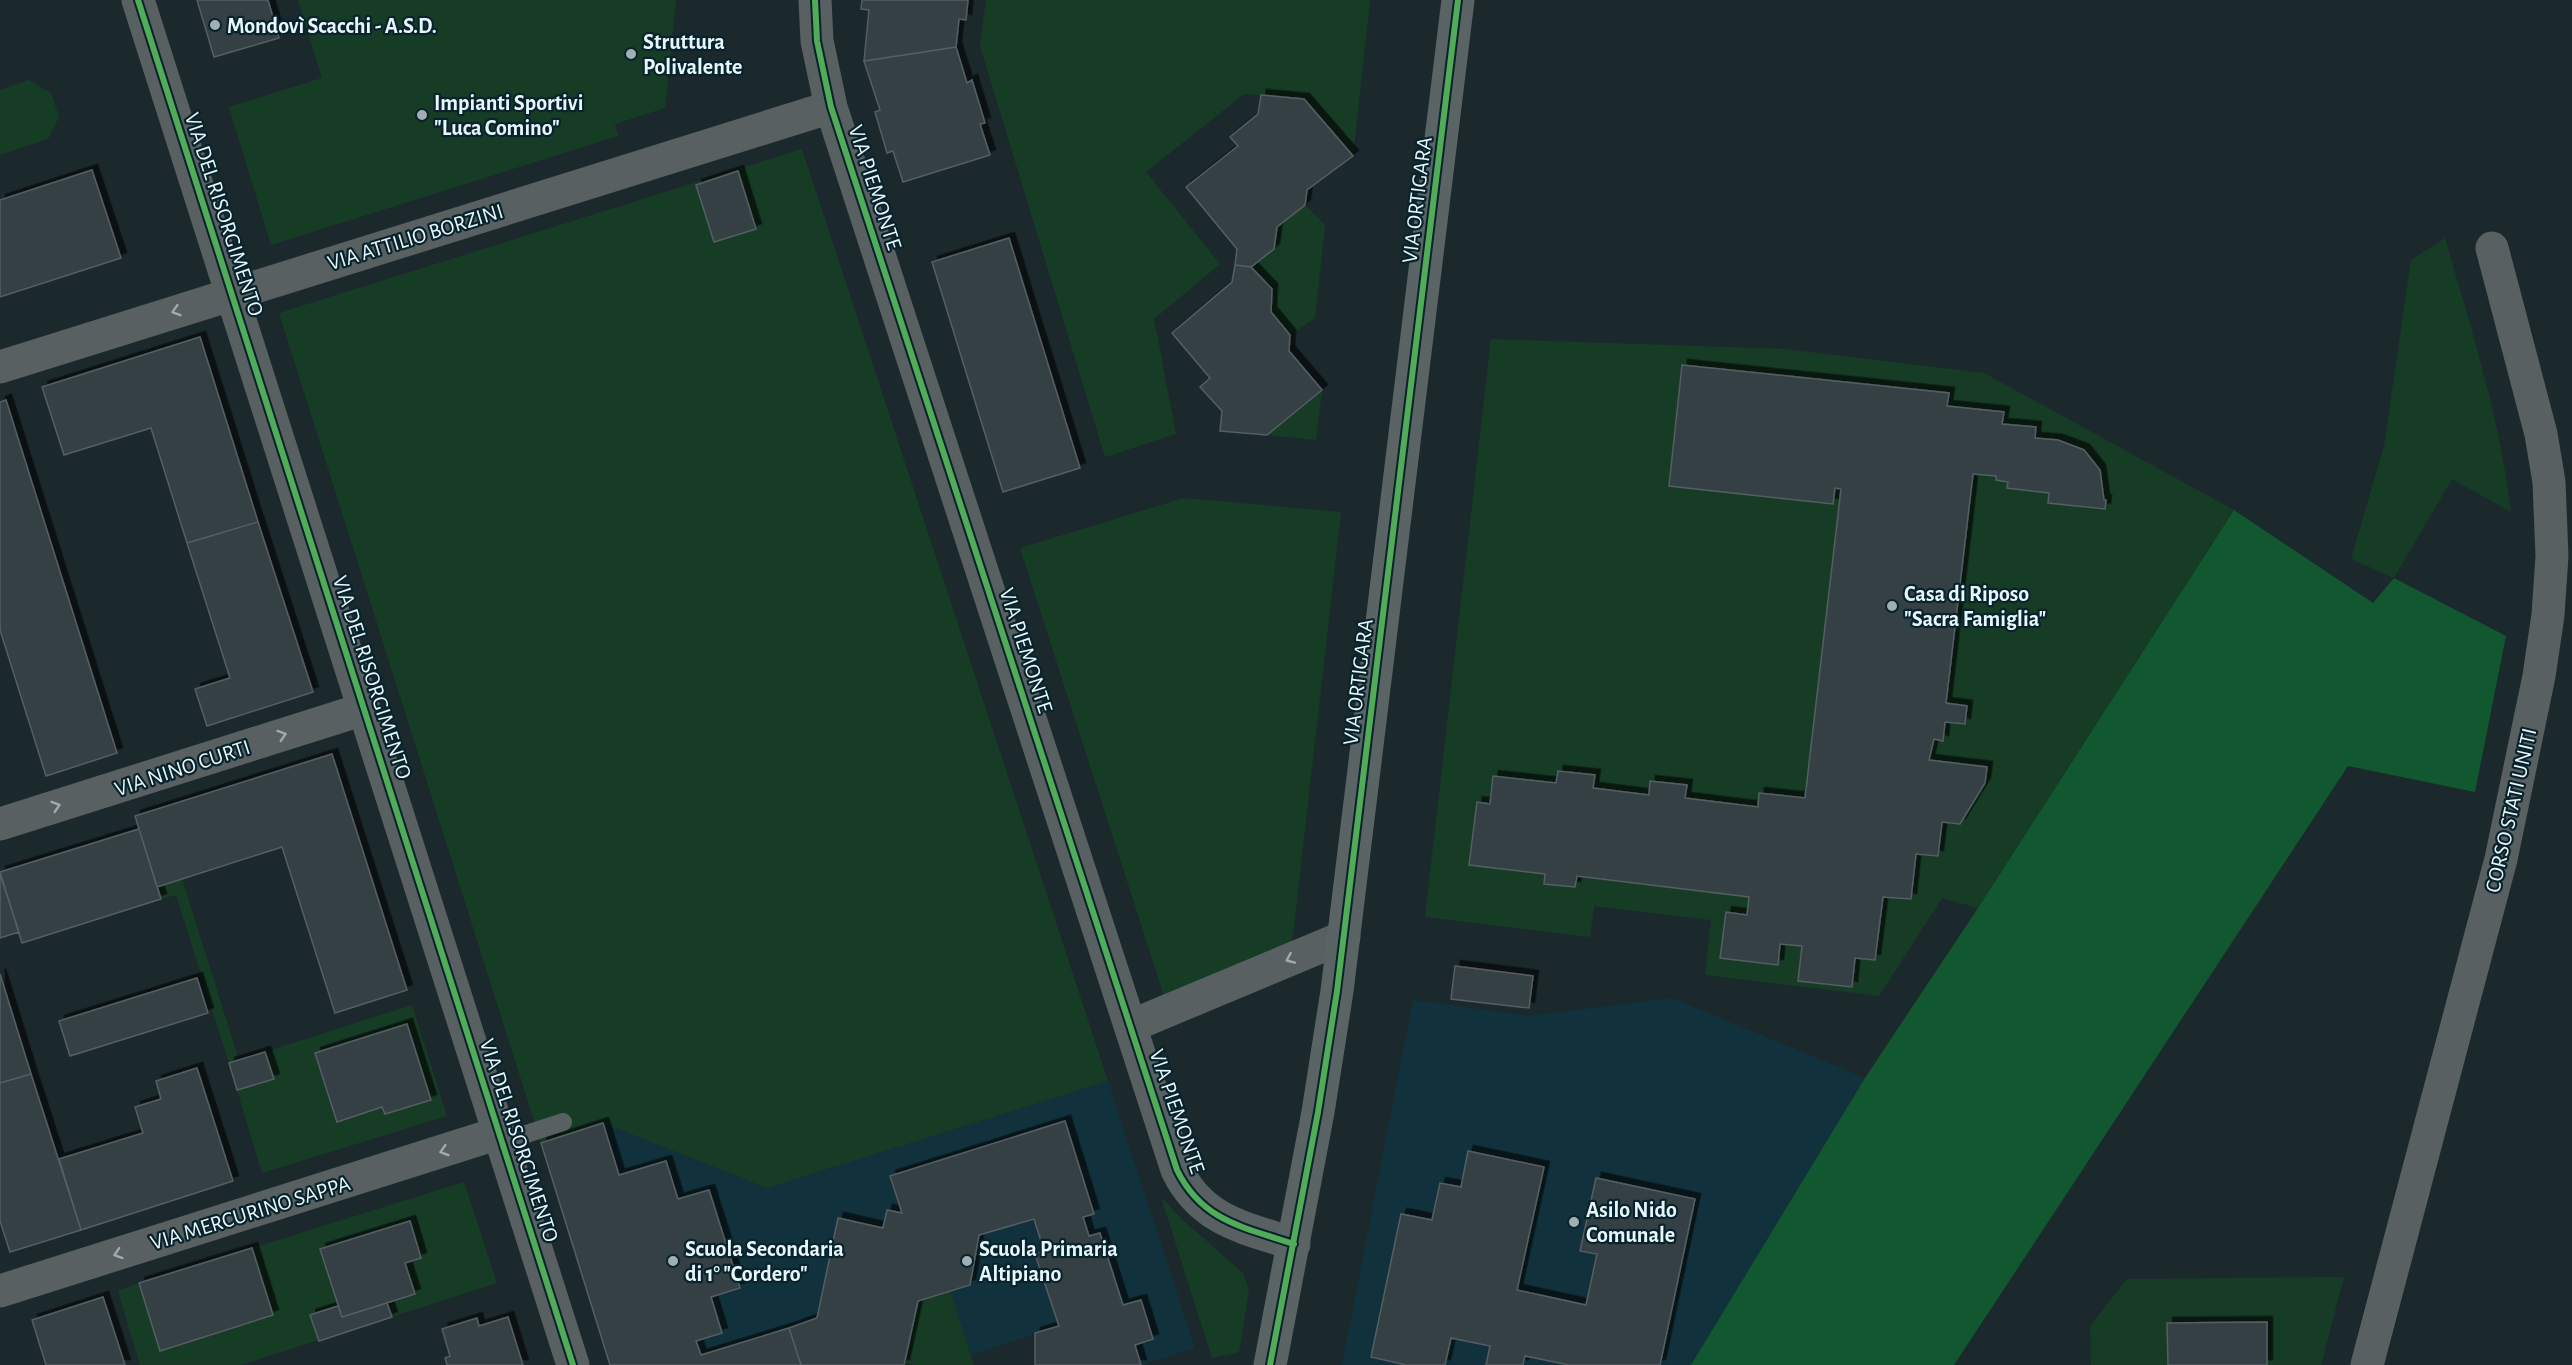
<svg xmlns="http://www.w3.org/2000/svg" width="2572" height="1365" viewBox="0 0 2572 1365" font-family="'Alegreya Sans',sans-serif">
  <defs>
    <filter id="shadow"><feDropShadow dx="5.5" dy="-5.5" stdDeviation="0" flood-color="#0009"/></filter>
  </defs>
  <rect width="100%" height="100%" fill="#1b292d"/>
  <path fill="#11323c" d="M1672 998 1865 1078 1691 1365H1342L1413 1000 1529 1016Z
    M1108 1081 1195 1348 1140 1365H1035V1334L939 1365 905 1363 904 1365H610L541 1143 603 1123 767 1188Z"/>
  <path fill="#173c26" d="M298 0H676L665 108 615 124 618 136 271 245 229 107 322 78Z
    M986 0H1370L1353 156 1304 99 1244 94 1146 172 1220 264 1154 319 1176 434 1105 457 980 46Z
    M29 80 51 93 59 117 48 139 0 155V90Z
    M802 149 1108 1081 767 1188 603 1123 541 1143 279 313Z
    M1305 205 1325 225 1315 318 1290 335 1271 312 1272 289 1251 267 1274 249 1277 227Z
    M2445 238C2471 329 2500 418 2511 512L2452 479 2394 578 2351 559 2384 446 2411 260Z
    M1491 339 1784 349 1984 373 2234 510 1978 908 1942 898 1879 996 1705 975 1711 920 1594 906 1590 937 1425 917Z
    M1322 390 1316 440 1267 435Z
    M1184 498 1341 512 1292 944 1164 996 1020 548Z
    M182 879 239 1060 229 1063 176 895 161 899 157 887Z
    M412 1005 447 1116 262 1173 237 1090 273 1079 265 1052Z
    M464 1182 497 1283 241 1365H140L118 1291 139 1283 160 1351 273 1315 252 1248Z
    M1161 1197 1184 1221 1243 1273 1249 1290 1239 1352 1212 1358Z
    M2344 1277 2321 1365H2091L2090 1326 2127 1279Z
    M950 1291 974 1365H917L905 1363 918 1301Z"/>
  <path fill="#115730" d="M2234 510 2373 603 2394 578 2506 636 2475 792 2348 766 1954 1365H1691L1865 1078 1978 908Z"/>
  <path fill="#363f44" stroke="#545e63" stroke-width="1.5" filter="url(#shadow)" d="M197 0H268L279 38 214 57Z
    M862 0H968L966 20 959 19 956 47 864 61 869 10 861 9Z
    M956 47 967 83 972 80 985 123 980 124 990 155 903 182 893 151 887 153 875 112 880 110 864 61Z
    M1261 95 1304 99 1353 156 1307 190 1305 205 1277 227 1274 249 1251 267 1235 265 1237 249 1186 187 1238 146 1230 137 1258 114Z
    M92 170 121 258 0 297V200Z
    M738 171 756 229 714 242 696 185Z
    M1009 238 1080 468 1003 492 932 262Z
    M1235 265 1251 267 1272 289 1271 312 1290 335 1289 351 1322 390 1267 435 1220 431 1222 411 1200 387 1210 378 1172 333 1232 282Z
    M200 337 258 522 187 543 151 428 64 455 42 387Z
    M1682 365 1949 393 1947 406 2004 412 2002 424 2036 427 2035 438 2058 440 2084 450 2100 470 2104 500H2106L2105 509 2048 503 2049 493 2007 488 2008 482 1996 480V476L1973 474 1946 703 1967 706 1965 724 1945 722 1943 741 1934 739 1929 760 1987 767 1985 783 1960 824 1942 822 1938 856 1916 854 1911 899 1883 897 1875 960 1855 958 1852 987 1798 981 1802 946 1780 944 1778 965 1720 958 1726 912 1747 915 1749 897 1577 876 1575 887 1544 884 1545 874 1469 865 1477 802 1490 804 1493 776 1556 783 1558 771 1595 775 1593 788 1649 795 1650 781 1687 785 1685 798 1758 807 1759 793 1805 798 1841 489 1835 488 1833 504 1669 486Z
    M6 400 117 753 46 776 0 630V402Z
    M258 522 313 692 207 726 195 689 230 678 187 543Z
    M332 754 407 990 335 1013 282 847 157 887 135 816Z
    M139 829 161 899 22 943 0 872Z
    M0 874 19 932 0 938Z
    M1455 966 1533 976 1529 1008 1451 999Z
    M0 974 31 1074 0 1083Z
    M197 978 208 1013 70 1056 59 1021Z
    M407 1024 431 1100 385 1114 382 1107 337 1122 315 1053Z
    M265 1052 274 1079 237 1090 229 1063Z
    M197 1068 233 1181 81 1230 59 1159 143 1133 135 1107 161 1099 156 1081Z
    M31 1074 81 1230 10 1252 0 1221V1083Z
    M1065 1121 1094 1214 1083 1217 1089 1236 1100 1233 1123 1305 1141 1300 1153 1339 1135 1345 1141 1365H1035V1333L1059 1326 1035 1254 1044 1251 1034 1219 979 1235 970 1285 918 1301 904 1365H801L789 1328 817 1318 838 1218 883 1228 887 1210 902 1213 890 1176Z
    M603 1123 619 1175 666 1161 678 1199 709 1190 740 1288 711 1297 722 1333 696 1341 701 1355 789 1328 801 1365H610L541 1143Z
    M1468 1151 1544 1167 1517 1290 1586 1305 1597 1254 1580 1251 1596 1178 1695 1199 1660 1365H1569L1525 1356 1523 1365H1486L1490 1346 1451 1338 1445 1365H1406L1371 1357 1401 1214 1432 1220 1440 1183 1461 1187Z
    M410 1221 421 1258 405 1263 415 1294 342 1317 320 1249Z
    M252 1248 273 1315 160 1351 139 1283Z
    M103 1297 125 1365H46L32 1320Z
    M387 1303 392 1317 319 1341 310 1315 338 1306 342 1317Z
    M508 1317 523 1365H447L445 1358 450 1356 442 1329 477 1318 479 1326Z
    M2267 1322V1365H2168L2167 1323Z"/>
  <g fill="none" stroke-linecap="round" stroke-linejoin="round">
    <path stroke="#596061" stroke-width="18" d="M502 1142 563 1122"/>
    <path stroke="#596061" stroke-width="33" d="M138 0 573 1365
      M815 0 817 41 831 107 1177 1170C1202 1221 1243 1227 1294 1244
      M0 367 831 107
      M0 824 364 709
      M1131 1026 1344 937
      M0 1291 499 1133
      M2367 1365 2501 859 2539 676 2548 615 2552 556 2549 482 2541 434 2492 248"/>
    <path stroke="#5b6464" stroke-width="33" d="M1270 1365 1318 1112 1337 991 1458 0"/>
    <defs>
      <path id="cycleway" d="M138 0 573 1365
        M815 0 817 41 831 107 1177 1170C1202 1221 1243 1227 1294 1244
        M1270 1365 1318 1112 1337 991 1458 0"/>
    </defs>
    <use href="#cycleway" stroke="#08232b" stroke-width="10"/>
    <use href="#cycleway" stroke="#51ab58" stroke-width="6"/>
  </g>
  <defs><path id="oneway-chevron" d="M-2-3.5L2.5 0L-2 3.5" fill="none" stroke-width="1.6" stroke-linecap="round" stroke-linejoin="round" transform="scale(1.5)"/></defs>
  <g stroke="#a0acaf">
    <use href="#oneway-chevron" transform="translate(176 311) rotate(163)"/>
    <use href="#oneway-chevron" transform="translate(282 735) rotate(-18)"/>
    <use href="#oneway-chevron" transform="translate(56 806) rotate(-18)"/>
    <use href="#oneway-chevron" transform="translate(1290 959) rotate(157)"/>
    <use href="#oneway-chevron" transform="translate(444 1151) rotate(163)"/>
    <use href="#oneway-chevron" transform="translate(118 1254) rotate(162)"/>
  </g>
  <g fill="#a0afb4" stroke="#08232b" stroke-width="2">
    <circle cx="215" cy="25" r="6"/>
    <circle cx="631" cy="54" r="6"/>
    <circle cx="422" cy="115" r="6"/>
    <circle cx="1892" cy="606" r="6"/>
    <circle cx="1574" cy="1222" r="6"/>
    <circle cx="673" cy="1261" r="6"/>
    <circle cx="967" cy="1261" r="6"/>
  </g>
  <g text-anchor="middle" stroke-width="4.5" stroke-linejoin="round" paint-order="stroke">
    <g font-size="22" font-weight="bold" fill="#e8f7fd" stroke="#08232b" text-anchor="start">
      <text x="227" y="33">Mondovì Scacchi - A.S.D.</text>
      <text x="643" y="49">Struttura<tspan x="643" dy="25">Polivalente</tspan></text>
      <text x="434" y="110">Impianti Sportivi<tspan x="434" dy="25">"Luca Comino"</tspan></text>
      <text x="1904" y="601">Casa di Riposo<tspan x="1904" dy="25">"Sacra Famiglia"</tspan></text>
      <text x="1586" y="1217">Asilo Nido<tspan x="1586" dy="25">Comunale</tspan></text>
      <text x="685" y="1256">Scuola Secondaria<tspan x="685" dy="25">di 1° "Cordero"</tspan></text>
      <text x="979" y="1256">Scuola Primaria<tspan x="979" dy="25">Altipiano</tspan></text>
    </g>
    <g font-size="22" fill="#e8f7fd" stroke="#08232b">
      <text transform="translate(876 187) rotate(72)" y="8">VIA PIEMONTE</text>
      <text transform="translate(1416 200) rotate(-83)" y="8">VIA ORTIGARA</text>
      <text transform="translate(225 214) rotate(72)" y="8">VIA DEL RISORGIMENTO</text>
      <text transform="translate(415 236) rotate(-17)" y="8">VIA ATTILIO BORZINI</text>
      <text transform="translate(1027 650) rotate(72)" y="8">VIA PIEMONTE</text>
      <text transform="translate(373 677) rotate(72)" y="8">VIA DEL RISORGIMENTO</text>
      <text transform="translate(1357 682) rotate(-83)" y="8">VIA ORTIGARA</text>
      <text transform="translate(182 767) rotate(-18)" y="8">VIA NINO CURTI</text>
      <text transform="translate(2510 810) rotate(-77)" y="8">CORSO STATI UNITI</text>
      <text transform="translate(1178 1111) rotate(71)" y="8">VIA PIEMONTE</text>
      <text transform="translate(520 1140) rotate(72)" y="8">VIA DEL RISORGIMENTO</text>
      <text transform="translate(250 1212) rotate(-17)" y="8">VIA MERCURINO SAPPA</text>
    </g>
  </g>
</svg>
